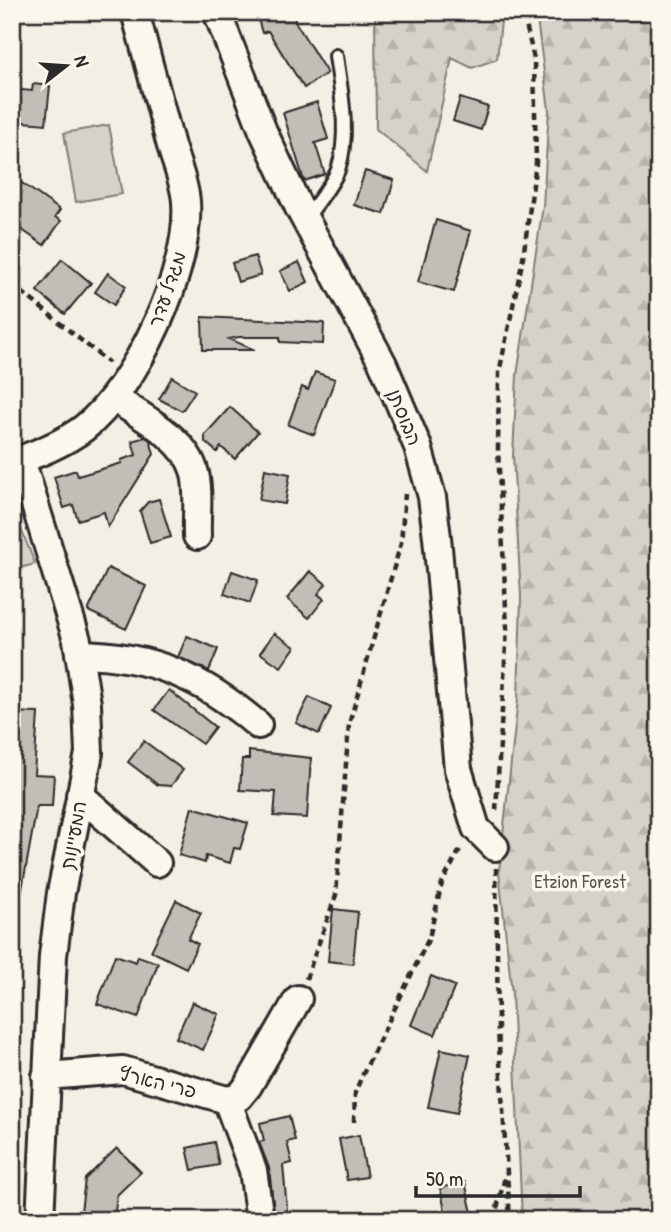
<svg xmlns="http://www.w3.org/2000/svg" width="671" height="1232" viewBox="0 0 671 1232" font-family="'Patrick Hand','Playpen Sans Hebrew',sans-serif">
  <defs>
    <pattern id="forest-firs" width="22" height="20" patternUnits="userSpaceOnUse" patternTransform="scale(1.75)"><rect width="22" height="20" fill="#d5d2c9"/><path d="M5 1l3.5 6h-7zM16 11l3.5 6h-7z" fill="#b7b4ad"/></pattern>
  </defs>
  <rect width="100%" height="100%" fill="#f3efe4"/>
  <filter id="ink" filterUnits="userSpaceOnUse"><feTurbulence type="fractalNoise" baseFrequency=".0143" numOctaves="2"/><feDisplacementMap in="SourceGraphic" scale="14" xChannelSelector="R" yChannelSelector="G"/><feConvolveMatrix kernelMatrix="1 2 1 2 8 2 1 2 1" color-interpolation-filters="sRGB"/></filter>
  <g filter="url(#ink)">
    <path fill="#d5d2c9" stroke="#807e7a" stroke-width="2" d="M109 125 122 194 76 202 64 133Z
      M12 506 35 564 12 570Z"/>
    <path fill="url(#forest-firs)" stroke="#807e7a" stroke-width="2" d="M375 12H502L497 59 472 68 452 58 427 171 376 129Z
      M536 12H659V1220H522L512 994 499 871 518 699 521 597 513 455 517 375 543 206 549 110Z"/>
    <path fill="#c0beb6" stroke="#2b2b2b" stroke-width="2" d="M256 12H293L296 23 327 73 304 88 268 31 262 33Z
      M33 84 50 86 46 124 12 121V89L32 91Z
      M460 98 488 107 481 130 453 121Z
      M317 102 328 139 315 143 325 174 304 181 283 113Z
      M365 171 394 180 384 214 354 205Z
      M12 176 60 210 55 217 61 221 44 245 12 223Z
      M436 220 471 231 454 292 418 282Z
      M255 256 261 275 238 282 232 263Z
      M62 259 91 283 65 314 37 291Z
      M299 262 308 282 290 291 280 271Z
      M108 273 126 286 114 305 95 292Z
      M202 317 324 323 323 344 280 342V337H239L229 339 255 350H203Z
      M315 372 335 379 314 435 288 425 302 387 308 390Z
      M172 377 195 391 182 411 159 399Z
      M230 407 258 432 235 459 221 447 217 452 205 442V435Z
      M145 437 150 440 154 454 108 527 104 512 78 520 73 505 64 508 54 477 76 470 78 476 122 463 121 460 136 455 132 441Z
      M265 469 290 474 285 504 259 500Z
      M159 499 171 537 150 543 140 511 148 502Z
      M108 568 146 586 126 629 88 611Z
      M232 571 258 580 250 603 224 594Z
      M310 571 326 584 318 594 324 599 309 618 287 599Z
      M274 633 295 647 281 667 260 653Z
      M187 636 218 649 209 671 178 657Z
      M169 690 215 727 202 744 154 710Z
      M309 697 331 708 319 734 296 723Z
      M12 712 38 713 34 774 54 775 52 806H37L21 895 12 894Z
      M144 741 183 770 171 786 158 785 128 762Z
      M249 751 311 758 307 818 274 816 276 792 240 790 242 759H249Z
      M192 807 248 823 240 849 234 848 230 863 206 856 205 863 179 855Z
      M176 900 201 913 188 939 198 944 186 968 151 951Z
      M333 909 358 912 353 964 328 961Z
      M115 955 136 962 138 956 158 963 138 1018 97 1004Z
      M431 976 455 986 435 1035 411 1025Z
      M192 1002 219 1014 203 1050 176 1038Z
      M441 1049 470 1055 457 1113 428 1107Z
      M289 1116 295 1140 287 1142 292 1163 283 1165 288 1220H275L269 1168 259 1142 264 1141 260 1123Z
      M359 1135 367 1177 347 1180 339 1139Z
      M214 1142 219 1165 192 1170 187 1148Z
      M117 1148 141 1172 117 1195 114 1220H80L85 1179Z
      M465 1182 472 1213 447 1219 440 1188Z"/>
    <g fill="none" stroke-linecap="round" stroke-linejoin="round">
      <defs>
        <path id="lane" d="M305 220C315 205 331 187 338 170 350 134 341 92 336 56"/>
        <path id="street" d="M217 12 263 131 299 208 383 364 418 447 432 497 437 537 458 769 476 828 495 847
          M114 398C141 417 184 437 194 470 200 489 196 516 197 536
          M21 460 77 640 87 704 89 753 61 893 53 956 40 1220
          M12 463C36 454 63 444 84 428 136 387 191 269 186 202 185 184 176 163 171 146 159 101 147 57 135 12
          M79 654C153 655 203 678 258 725
          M80 795 157 863
          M46 1076 123 1070 227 1100 239 1097 248 1086 298 999
          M227 1100 253 1170 260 1220"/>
      </defs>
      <use href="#lane" stroke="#2b2b2b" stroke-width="18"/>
      <use href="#street" stroke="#2b2b2b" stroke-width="32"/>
      <path stroke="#2b2b2b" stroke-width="4.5" stroke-dasharray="7 5" stroke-linecap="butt" d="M12 284 109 363
        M496 810 507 628 498 449 499 373 523 258 536 163 534 59 523 12
        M496 868 498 1030 510 1220
        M306 979 336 895 349 724 401 543 405 494
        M354 1122 355 1093 361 1078 429 938 442 883 462 846
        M494 1220 506 1173"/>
      <use href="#lane" stroke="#fbf7ec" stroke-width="12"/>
      <use href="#street" stroke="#fbf7ec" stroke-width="26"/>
    </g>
  </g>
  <g text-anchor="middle" stroke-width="7" stroke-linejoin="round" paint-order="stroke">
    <g font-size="19" fill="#2b2b2b" stroke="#fbf7ec">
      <text transform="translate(167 289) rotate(-71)" y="7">מגדל עדר</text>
      <text transform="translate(405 417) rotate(68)" y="7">הבוסתן</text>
      <text transform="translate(73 835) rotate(-79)" y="7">המעיינות</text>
      <text transform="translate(158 1082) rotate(14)" y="7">פרי הארץ</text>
    </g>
    <g font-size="19" fill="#565552" stroke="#fbf7ec">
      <text x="580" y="888">Etzion Forest</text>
    </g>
  </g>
  <rect width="671" height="1232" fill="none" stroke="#fbf7ec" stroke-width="42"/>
  <rect x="21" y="21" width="629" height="1190" fill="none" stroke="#2b2b2b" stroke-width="2.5" filter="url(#ink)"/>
  <g transform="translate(66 66) rotate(73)" stroke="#fbf7ec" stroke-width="5" paint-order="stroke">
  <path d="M0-5L12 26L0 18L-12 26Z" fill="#2b2b2b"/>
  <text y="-10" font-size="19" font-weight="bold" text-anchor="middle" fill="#2b2b2b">N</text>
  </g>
  <path d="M416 1186v10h164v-10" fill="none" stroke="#2b2b2b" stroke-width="3.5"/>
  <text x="426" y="1186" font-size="21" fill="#2b2b2b" stroke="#fbf7ec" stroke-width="5" paint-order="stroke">50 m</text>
</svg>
